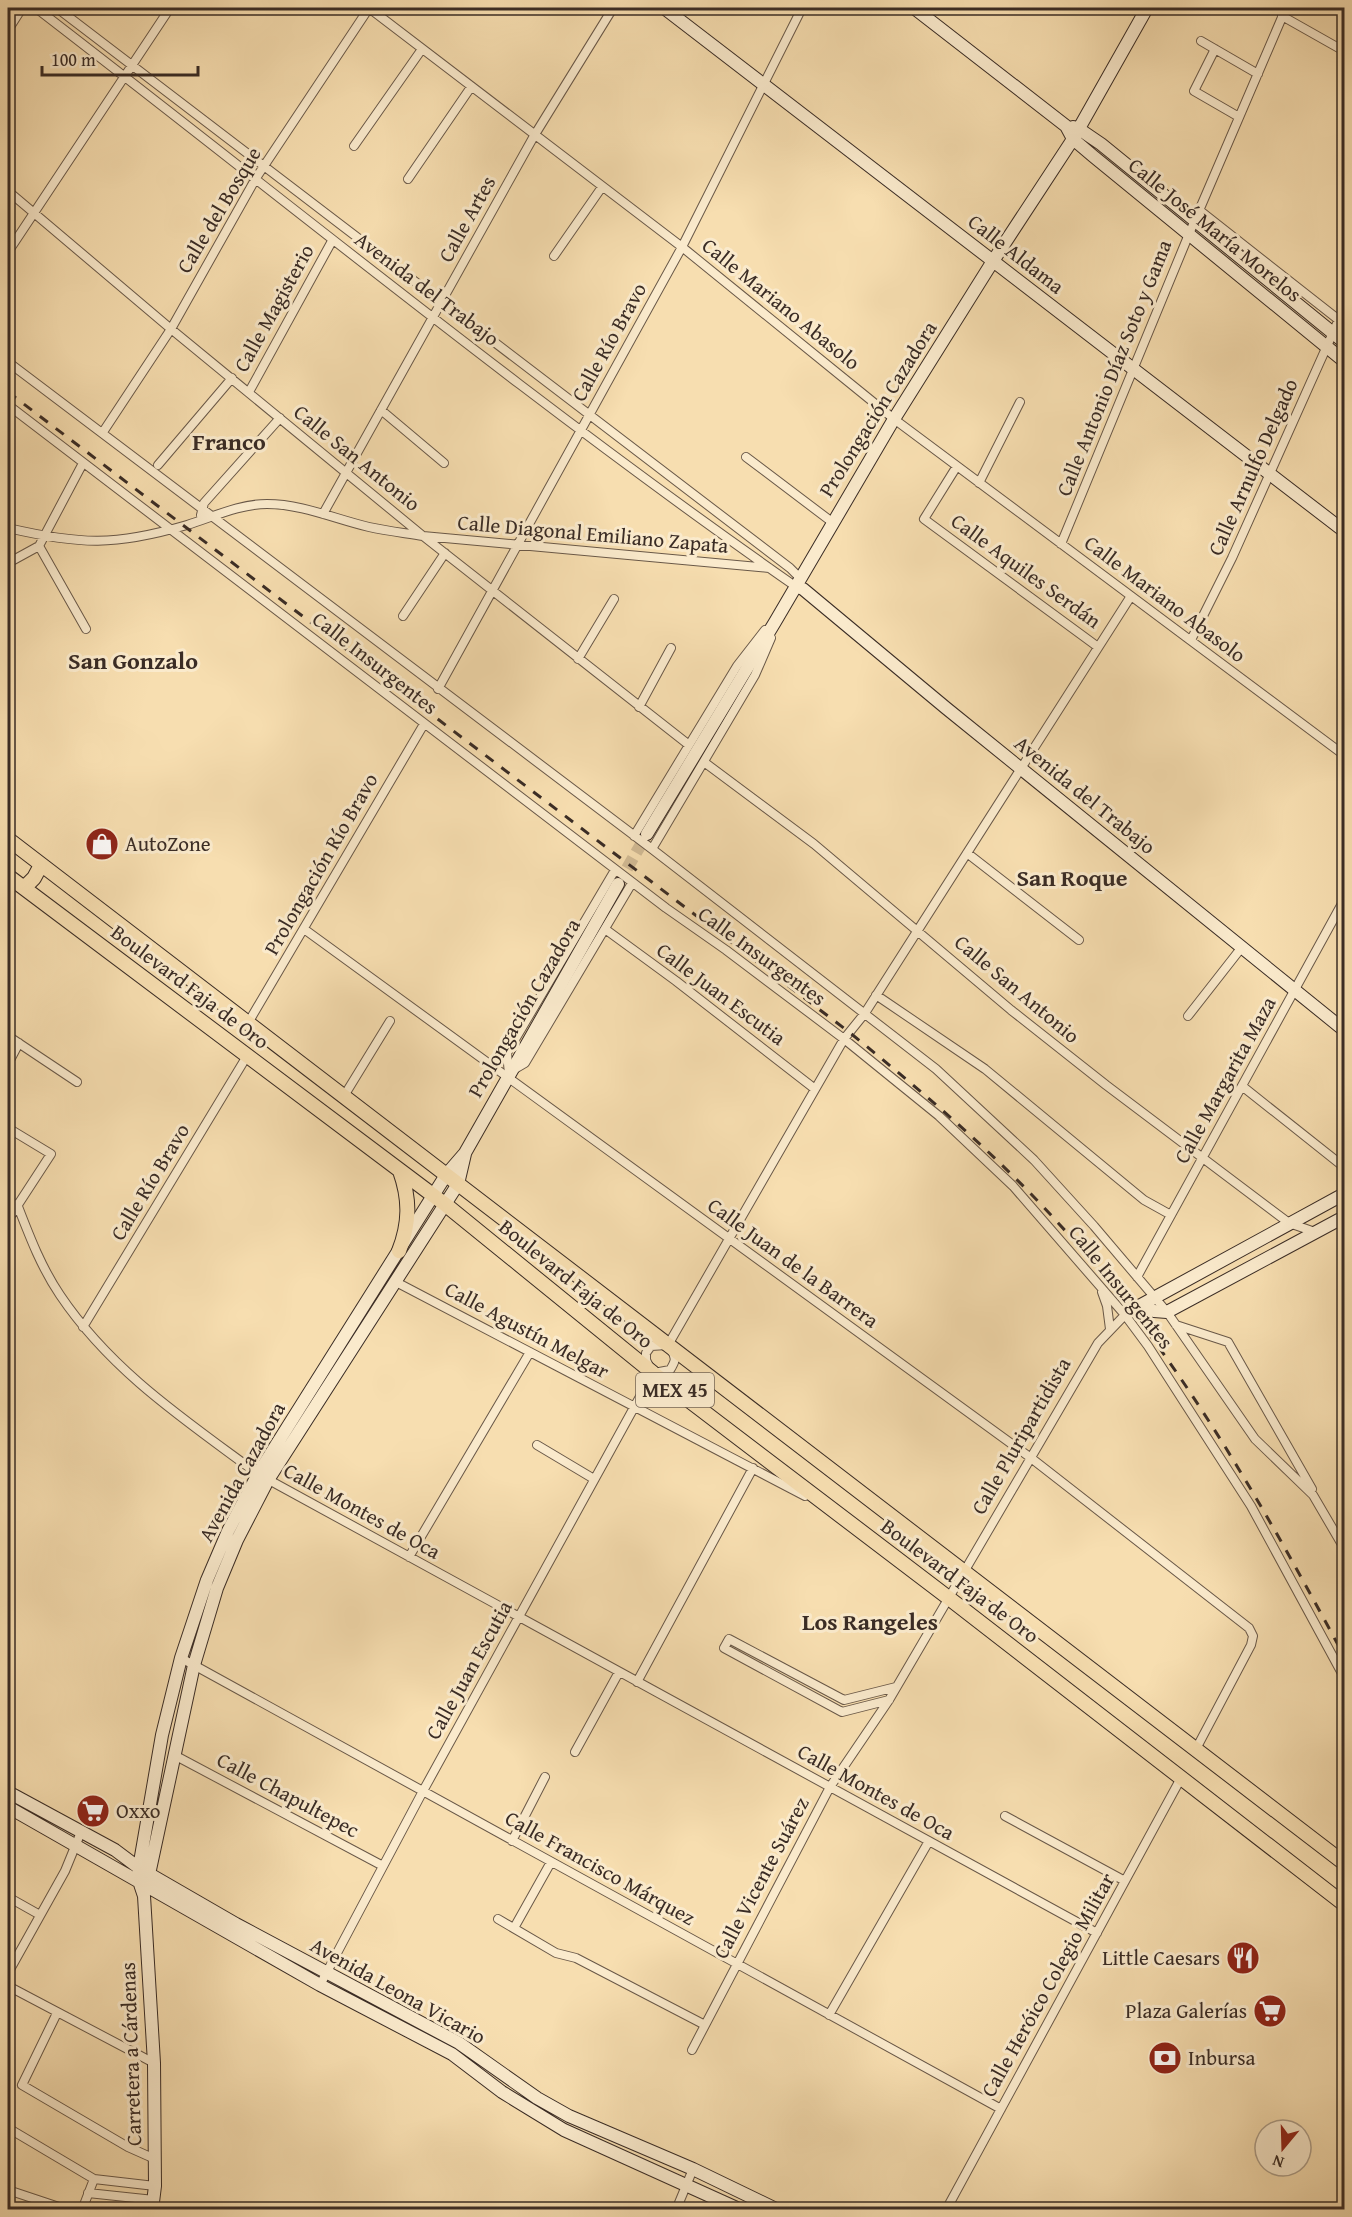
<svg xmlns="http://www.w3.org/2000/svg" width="1352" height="2217" viewBox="0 0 1352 2217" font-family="'Gentium Book Plus',serif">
  <rect width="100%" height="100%" fill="#f7deb0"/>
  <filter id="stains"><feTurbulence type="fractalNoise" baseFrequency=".00333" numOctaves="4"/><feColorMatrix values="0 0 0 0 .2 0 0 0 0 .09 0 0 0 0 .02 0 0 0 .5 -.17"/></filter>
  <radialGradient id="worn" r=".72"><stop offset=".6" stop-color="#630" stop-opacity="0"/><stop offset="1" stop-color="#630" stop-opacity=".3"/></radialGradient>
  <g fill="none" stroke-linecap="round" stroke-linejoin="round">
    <path stroke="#d1ba94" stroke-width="12" stroke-dasharray="12 6" stroke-linecap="butt" d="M618 884 647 834"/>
    <defs>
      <path id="street" d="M36 8C288 202 534 404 795 586
        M57 8 790 568 800 578
        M369 8 682 247 894 419 1344 755
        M1282 16 1344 51
        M8 30 22 8
        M1201 41 1258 74
        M1215 49 1194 91 1239 117
        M354 146 422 49
        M408 179 471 87
        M8 191 171 329 423 536 689 745
        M1199 210 1344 324
        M8 252 170 8
        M554 256 602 187
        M8 362 652 849 936 1069 1034 1160 1094 1226 1167 1312 1255 1439 1313 1495 1344 1548
        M249 392 332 241
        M8 405 666 908 726 950 844 1039 939 1116 1013 1186 1125 1315 1148 1346 1251 1506 1344 1677
        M381 410 444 463
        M103 432 171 329 256 178 369 8
        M746 457 832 522
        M158 465 232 378
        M957 466 924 519 1098 647
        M979 483 1020 402
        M323 514 534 136 613 8
        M201 515 204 503 280 418
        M8 528C81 545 115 546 187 525 213 517 239 504 267 504 302 504 335 519 369 527 387 531 405 533 423 536L769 568
        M1061 544 1189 234 1286 8
        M39 546 86 629
        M8 563 39 546 83 463
        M403 616 445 553
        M1191 640 1232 558 1344 308
        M578 659 614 599
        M438 689 682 247 802 8
        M639 707 671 648
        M704 762 814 844 1011 1010 1106 1085 1289 1223 1315 1232
        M634 836 737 666 765 630
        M652 849 755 675 771 638
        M967 853 1079 940
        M304 929 1031 1458 1249 1628 1253 1636 1251 1645 1196 1749
        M605 929 676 981 815 1089
        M876 995 985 1069 1144 1200 1171 1215
        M1188 1016 1242 947
        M248 1023 424 724
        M8 1036 77 1082
        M8 1064 19 1043
        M513 1070 525 1063 632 883
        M509 1074 507 1053 615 870
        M1242 1086 1344 1167
        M344 1096 390 1021
        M8 1128 51 1154 8 1220
        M17 1204C29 1235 41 1267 60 1295 111 1371 185 1420 258 1474L1097 1933
        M1137 1277 1344 900
        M396 1282 805 1496
        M1102 1292 1107 1306 1110 1329
        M1176 1325 1228 1342 1312 1489
        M83 1327 247 1056
        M668 1345 844 1039 865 1013 1131 596
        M650 1368 646 1360V1353L651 1346 667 1345
        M654 1373 670 1370C675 1362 677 1358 671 1350
        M537 1445 594 1479
        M409 1557 530 1352
        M181 1658 1001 2109
        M637 1682 753 1468
        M889 1700 842 1712 724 1648 729 1639 844 1700 896 1687
        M575 1752 619 1672
        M176 1756 383 1866
        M1005 1816 1125 1881
        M512 1841 545 1777
        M8 1897 40 1915
        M498 1919 556 1953 576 1958 705 2025
        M514 1928 551 1862
        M8 1973 65 1871 81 1832
        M320 1985 423 1791 653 1373
        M8 1986 154 2063
        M57 2013 22 2085 128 2147 155 2159
        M829 2015 929 1841
        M692 2050 830 1787 889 1700 1098 1343 1123 1317 1141 1305
        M8 2128 94 2179 155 2186
        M8 2190 68 2210
        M88 2193 154 2200
        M82 2210 94 2179
        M676 2210 693 2169
        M946 2210 1181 1778"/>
      <path id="secondary" d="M664 8 1344 531
        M914 8 1066 126 1073 139 1093 156 1344 361
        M1073 127 1079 129 1101 144 1344 342
        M795 586 803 589 946 708 1344 1030
        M647 834 775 622 894 419 993 261 1073 139 1147 8
        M1141 1305 1344 1194
        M1141 1305 1154 1311 1167 1312 1344 1217
        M8 1792 115 1850 139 1868 236 1924 459 2043 537 2098 569 2116 693 2169 778 2210
        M8 1807 320 1985 452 2054 502 2092 564 2130 741 2210
        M148 1879 194 1665 217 1588 237 1540 268 1480 458 1184 465 1154
        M152 2210 155 2186 154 2063 144 1896 139 1881V1868L162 1735 181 1658 207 1580 228 1531 258 1474 446 1175 465 1153 618 884"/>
      <path id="primary" d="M8 839 1344 1863
        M8 876 446 1205 653 1373 950 1599 1344 1904
        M24 888 34 878 41 865
        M399 1251C410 1223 410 1199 400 1171"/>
    </defs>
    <use href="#street" stroke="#695848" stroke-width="10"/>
    <use href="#secondary" stroke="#3a2c25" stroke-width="14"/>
    <use href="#primary" stroke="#3a2c25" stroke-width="16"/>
    <use href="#street" stroke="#faeacc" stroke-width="8"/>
    <use href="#secondary" stroke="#faeacc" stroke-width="12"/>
    <use href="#primary" stroke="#f7deb0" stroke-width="14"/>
    <path stroke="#3a2c25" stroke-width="3" stroke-dasharray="10 10" stroke-linecap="butt" d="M8 392 849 1032C924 1093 996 1154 1060 1225 1177 1352 1263 1505 1344 1656"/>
  </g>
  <defs>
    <symbol id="shop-disc" viewBox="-11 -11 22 22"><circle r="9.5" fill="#8f2418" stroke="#faeacc"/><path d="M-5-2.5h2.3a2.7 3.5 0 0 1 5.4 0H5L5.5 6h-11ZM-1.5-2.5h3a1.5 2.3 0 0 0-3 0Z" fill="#fff"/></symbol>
    <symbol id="supermarket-disc" viewBox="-11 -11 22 22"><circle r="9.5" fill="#8f2418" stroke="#faeacc"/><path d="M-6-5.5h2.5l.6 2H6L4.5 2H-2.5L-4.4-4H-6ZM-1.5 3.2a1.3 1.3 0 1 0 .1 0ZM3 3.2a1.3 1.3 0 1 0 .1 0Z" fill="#fff"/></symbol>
    <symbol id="restaurant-disc" viewBox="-11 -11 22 22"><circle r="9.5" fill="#8f2418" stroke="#faeacc"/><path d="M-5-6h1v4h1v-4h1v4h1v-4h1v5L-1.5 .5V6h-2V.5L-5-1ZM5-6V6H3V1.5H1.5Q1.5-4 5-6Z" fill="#fff"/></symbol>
    <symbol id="bank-disc" viewBox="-11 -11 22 22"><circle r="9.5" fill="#8f2418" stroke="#faeacc"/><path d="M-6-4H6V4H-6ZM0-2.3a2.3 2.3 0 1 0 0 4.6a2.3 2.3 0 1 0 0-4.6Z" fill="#fff"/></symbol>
  </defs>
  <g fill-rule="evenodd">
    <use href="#shop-disc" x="83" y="825" width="38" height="38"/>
    <use href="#supermarket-disc" x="74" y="1792" width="38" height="38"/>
    <use href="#restaurant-disc" x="1224" y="1939" width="38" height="38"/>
    <use href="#supermarket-disc" x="1251" y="1992" width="38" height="38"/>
    <use href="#bank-disc" x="1146" y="2039" width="38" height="38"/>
  </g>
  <g text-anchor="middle" stroke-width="6" stroke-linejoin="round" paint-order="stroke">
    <rect fill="#faeacc" stroke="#746557" stroke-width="1.5" x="636" y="1373" width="78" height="34" rx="4.5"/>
    <g font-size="20" font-weight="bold" fill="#3a2c25">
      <text x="675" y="1397">MEX 45</text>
    </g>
    <g font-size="21" fill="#3a2c25" stroke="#faeacc">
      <text transform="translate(219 210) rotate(-59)" y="7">Calle del Bosque</text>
      <text transform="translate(467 219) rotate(-61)" y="7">Calle Artes</text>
      <text transform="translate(1215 230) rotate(39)" y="7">Calle José María Morelos</text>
      <text transform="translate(1016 254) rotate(38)" y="7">Calle Aldama</text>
      <text transform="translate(427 289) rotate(37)" y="7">Avenida del Trabajo</text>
      <text transform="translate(781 304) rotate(39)" y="7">Calle Mariano Abasolo</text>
      <text transform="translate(274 308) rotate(-61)" y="7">Calle Magisterio</text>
      <text transform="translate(609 342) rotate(-61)" y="7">Calle Río Bravo</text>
      <text transform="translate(1114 368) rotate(-68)" y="7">Calle Antonio Díaz Soto y Gama</text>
      <text transform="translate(878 409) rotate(-58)" y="7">Prolongación Cazadora</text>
      <text transform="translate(357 458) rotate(39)" y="7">Calle San Antonio</text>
      <text transform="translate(1253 467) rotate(-66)" y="7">Calle Arnulfo Delgado</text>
      <text transform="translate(593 534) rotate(5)" y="7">Calle Diagonal Emiliano Zapata</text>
      <text transform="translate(1026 571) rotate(36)" y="7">Calle Aquiles Serdán</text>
      <text transform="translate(1165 599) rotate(37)" y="7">Calle Mariano Abasolo</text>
      <text transform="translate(375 663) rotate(38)" y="7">Calle Insurgentes</text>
      <text transform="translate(1085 795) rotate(39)" y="7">Avenida del Trabajo</text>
      <text transform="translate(321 864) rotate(-60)" y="7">Prolongación Río Bravo</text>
      <text transform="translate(762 956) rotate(36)" y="7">Calle Insurgentes</text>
      <text transform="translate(190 987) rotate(37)" y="7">Boulevard Faja de Oro</text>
      <text transform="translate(1017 989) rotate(40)" y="7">Calle San Antonio</text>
      <text transform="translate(721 994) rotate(37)" y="7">Calle Juan Escutia</text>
      <text transform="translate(524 1008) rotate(-60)" y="7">Prolongación Cazadora</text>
      <text transform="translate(1225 1080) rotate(-61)" y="7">Calle Margarita Maza</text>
      <text transform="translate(150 1182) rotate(-59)" y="7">Calle Río Bravo</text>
      <text transform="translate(793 1263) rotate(36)" y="7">Calle Juan de la Barrera</text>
      <text transform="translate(576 1284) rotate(39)" y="7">Boulevard Faja de Oro</text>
      <text transform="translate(1121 1287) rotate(51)" y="7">Calle Insurgentes</text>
      <text transform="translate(527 1330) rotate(28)" y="7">Calle Agustín Melgar</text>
      <text transform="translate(1021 1436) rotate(-60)" y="7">Calle Pluripartidista</text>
      <text transform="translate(242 1472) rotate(-61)" y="7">Avenida Cazadora</text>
      <text transform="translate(362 1511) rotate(29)" y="7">Calle Montes de Oca</text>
      <text transform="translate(960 1581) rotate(37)" y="7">Boulevard Faja de Oro</text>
      <text transform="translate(469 1670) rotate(-61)" y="7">Calle Juan Escutia</text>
      <text transform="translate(876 1792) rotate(29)" y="7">Calle Montes de Oca</text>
      <text transform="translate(288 1795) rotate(28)" y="7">Calle Chapultepec</text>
      <text transform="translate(600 1868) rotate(29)" y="7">Calle Francisco Márquez</text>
      <text transform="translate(761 1878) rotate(-62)" y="7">Calle Vicente Suárez</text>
      <text transform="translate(1048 1985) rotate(-61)" y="7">Calle Heróico Colegio Militar</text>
      <text transform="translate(398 1991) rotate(29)" y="7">Avenida Leona Vicario</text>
      <text transform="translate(131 2054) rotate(-92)" y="7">Carretera a Cárdenas</text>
    </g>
    <g font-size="21" fill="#3a2c25" stroke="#faeacc" text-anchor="start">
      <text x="125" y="851">AutoZone</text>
      <text x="116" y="1818">Oxxo</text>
      <text x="1220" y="1965" text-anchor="end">Little Caesars</text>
      <text x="1247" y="2018" text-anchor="end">Plaza Galerías</text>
      <text x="1188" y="2065">Inbursa</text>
    </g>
    <g font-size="24" font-weight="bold" fill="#3a2c25" stroke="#faeacc">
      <text x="229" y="450">Franco</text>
      <text x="133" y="669">San Gonzalo</text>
      <text x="1072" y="886">San Roque</text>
      <text x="870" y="1630">Los Rangeles</text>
    </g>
  </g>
  <rect width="1352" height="2217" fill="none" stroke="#f7deb0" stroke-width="30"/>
  <rect x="9" y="9" width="1334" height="2199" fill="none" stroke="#3a2c25" stroke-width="3"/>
  <rect x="15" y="15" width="1322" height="2187" fill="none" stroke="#3a2c25" stroke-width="1.5"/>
  <g transform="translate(1283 2148) rotate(199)"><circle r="28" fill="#faeacc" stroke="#ad9e89" stroke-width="1.5"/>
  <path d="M0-4.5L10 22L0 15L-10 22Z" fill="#8f2418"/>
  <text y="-9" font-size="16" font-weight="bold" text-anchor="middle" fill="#3a2c25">N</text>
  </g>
  <path d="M42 66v9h156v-9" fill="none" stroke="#3a2c25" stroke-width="3"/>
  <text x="51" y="66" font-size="18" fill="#3a2c25" stroke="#faeacc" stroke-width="4.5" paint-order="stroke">100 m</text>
  <rect width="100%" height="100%" filter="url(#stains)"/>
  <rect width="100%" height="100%" fill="url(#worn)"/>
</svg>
